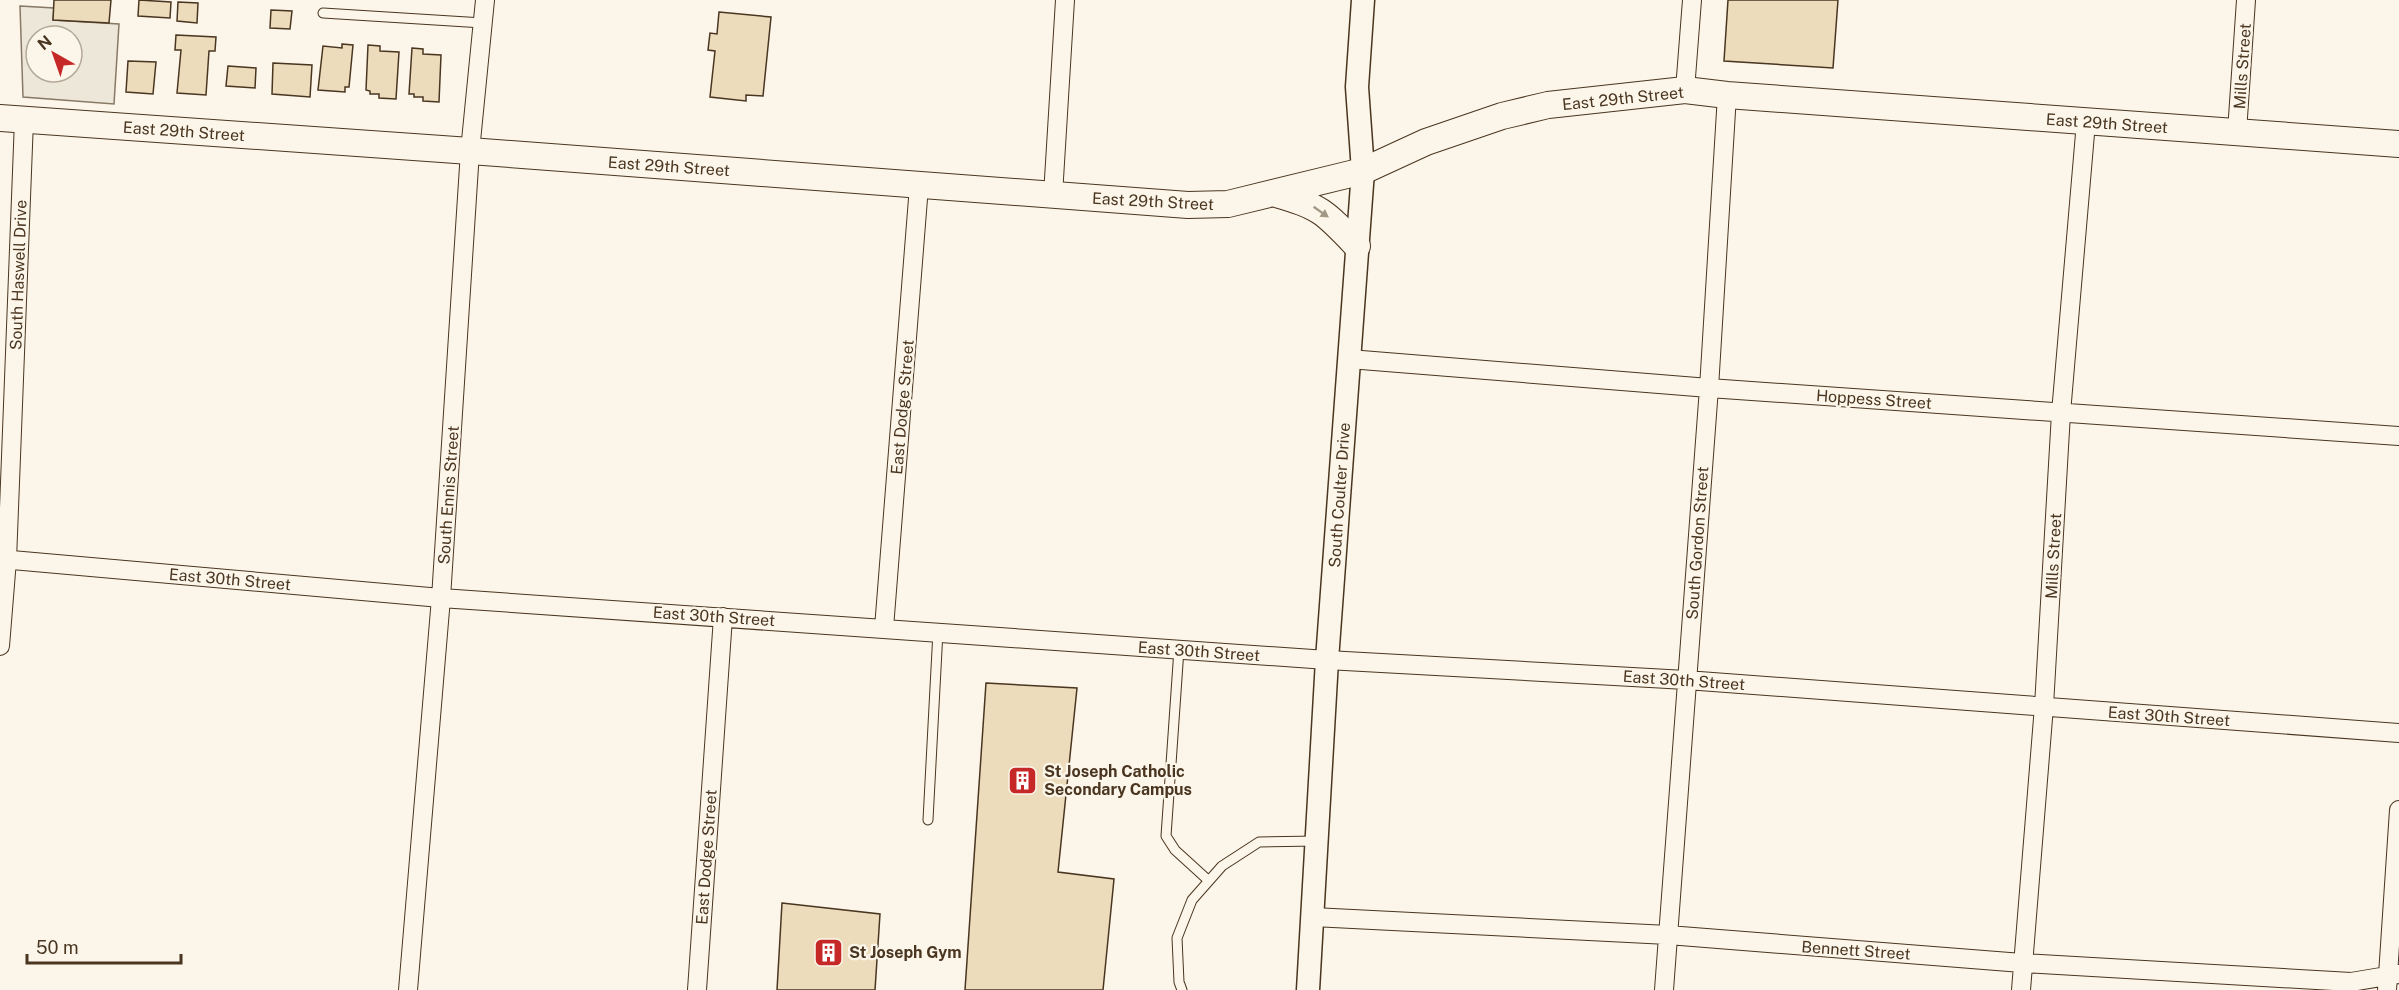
<svg xmlns="http://www.w3.org/2000/svg" width="2399" height="990" viewBox="0 0 2399 990" font-family="'Public Sans',sans-serif">
  <rect width="100%" height="100%" fill="#fbf6e9"/>
  <path fill="#ede7d9" stroke="#887966" stroke-width="1.5" fill-rule="evenodd" d="M20 6 54 8 53 20 119 24 114 104 23 97ZM36 36H72V72H36Z"/>
  <path fill="#ecdcbc" stroke="#4a3520" stroke-width="1.5" d="M54 0H111L109 23 53 20Z
    M139 0 171 2 170 18 138 16Z
    M1728 0H1838L1833 68 1724 61Z
    M178 2 198 3 197 23 177 21Z
    M271 10 292 11 290 29 270 28Z
    M719 12 771 17 763 96 746 95V101L710 97 715 51 708 50 710 33 717 34Z
    M176 35 216 37 215 51H209L206 95 177 93 181 50H175Z
    M342 44 353 45 349 87H345V92L318 90 323 46 342 48Z
    M368 45 380 46V51L399 52 396 99 379 98V94H370V91L366 90Z
    M412 48 423 49V54L441 55 439 102 423 101V97H414V94H409Z
    M128 61 156 62 153 94 126 92Z
    M273 63 312 65 310 97 272 94Z
    M228 66 256 68 255 88 226 86Z
    M986 683 1077 688 1058 872 1114 879 1103 990H965Z
    M782 903 880 914 875 990H777Z"/>
  <g fill="none" stroke-linecap="round" stroke-linejoin="round">
    <defs>
      <path id="service" d="M323 13 483 23
        M1179 649 1166 836 1175 850 1209 881
        M928 820 938 631
        M1182 990 1179 982 1177 938 1192 900 1222 866 1259 842 1317 841"/>
      <path id="minor" d="M1685 90 1692 0
        M2237 132 2246 0
        M1053 195 1065 0
        M1349 359 1709 388 2399 436
        M0 559 441 598 1327 660 1686 680 2399 733
        M884 628 919 186
        M0 646 7 560 24 120
        M1313 917 1668 935 2022 963 2351 982 2399 974
        M408 990 441 598 470 151 485 0
        M697 990 723 617
        M1664 990 1709 388 1727 95
        M2021 990 2044 706 2061 413 2086 122
        M2387 990 2399 810"/>
      <path id="tertiary" d="M1308 990 1327 660 1363 171 1357 87 1363 0"/>
      <path id="secondary" d="M0 118 470 151 1188 205 1228 204 1363 171 1426 142 1502 116 1548 105 1685 90 1727 95 2399 144
        M1276 194C1320 206 1326 213 1357 246"/>
    </defs>
    <use href="#service" stroke="#4a3520" stroke-width="11"/>
    <use href="#minor" stroke="#4a3520" stroke-width="20"/>
    <use href="#tertiary" stroke="#4a3520" stroke-width="25"/>
    <use href="#secondary" stroke="#4a3520" stroke-width="28"/>
    <use href="#service" stroke="#fbf6e9" stroke-width="9"/>
    <use href="#minor" stroke="#fbf6e9" stroke-width="18"/>
    <use href="#tertiary" stroke="#fbf6e9" stroke-width="22"/>
    <use href="#secondary" stroke="#fbf6e9" stroke-width="26"/>
  </g>
  <defs><path id="oneway-solid" d="M-6-.8H1V-3.2L6.5 0L1 3.2V.8H-6Z" transform="scale(1.5)"/></defs>
  <use fill="#a29684" href="#oneway-solid" transform="translate(1321 212) rotate(35)"/>
  <defs>
    <symbol id="building-square" viewBox="-11 -11 22 22"><rect x="-9" y="-9" width="18" height="18" rx="4" fill="#c62828" stroke="#fbf6e9"/><path d="M-4-6H4V6H1V3H-1V6H-4ZM-2.5-4.3h1.7v1.8h-1.7ZM.8-4.3h1.7v1.8H.8ZM-2.5-1h1.7V.8h-1.7ZM.8-1h1.7V.8H.8Z" fill="#fff"/></symbol>
  </defs>
  <g fill-rule="evenodd">
    <use href="#building-square" x="1006" y="764" width="33" height="33"/>
    <use href="#building-square" x="812" y="936" width="33" height="33"/>
  </g>
  <g text-anchor="middle" stroke-width="4.5" stroke-linejoin="round" paint-order="stroke">
    <g font-size="16" fill="#4a3520" stroke="#fbf6e9">
      <text transform="translate(2242 66) rotate(-86)" y="6">Mills Street</text>
      <text transform="translate(1623 98) rotate(-6)" y="6">East 29th Street</text>
      <text transform="translate(2107 123) rotate(4)" y="6">East 29th Street</text>
      <text transform="translate(184 131) rotate(4)" y="6">East 29th Street</text>
      <text transform="translate(669 166) rotate(4)" y="6">East 29th Street</text>
      <text transform="translate(1153 201) rotate(3)" y="6">East 29th Street</text>
      <text transform="translate(18 275) rotate(-88)" y="6">South Haswell Drive</text>
      <text transform="translate(1874 399) rotate(4)" y="6">Hoppess Street</text>
      <text transform="translate(902 407) rotate(-85)" y="6">East Dodge Street</text>
      <text transform="translate(448 495) rotate(-86)" y="6">South Ennis Street</text>
      <text transform="translate(1339 495) rotate(-86)" y="6">South Coulter Drive</text>
      <text transform="translate(1697 543) rotate(-86)" y="6">South Gordon Street</text>
      <text transform="translate(2053 556) rotate(-87)" y="6">Mills Street</text>
      <text transform="translate(230 579) rotate(5)" y="6">East 30th Street</text>
      <text transform="translate(714 616) rotate(4)" y="6">East 30th Street</text>
      <text transform="translate(1199 651) rotate(4)" y="6">East 30th Street</text>
      <text transform="translate(1684 680) rotate(4)" y="6">East 30th Street</text>
      <text transform="translate(2169 716) rotate(4)" y="6">East 30th Street</text>
      <text transform="translate(706 857) rotate(-86)" y="6">East Dodge Street</text>
      <text transform="translate(1856 950) rotate(4)" y="6">Bennett Street</text>
    </g>
    <g font-size="16" font-weight="bold" fill="#4a3520" stroke="#fbf6e9" text-anchor="start">
      <text x="1044" y="777">St Joseph Catholic<tspan x="1044" dy="18">Secondary Campus</tspan></text>
      <text x="849" y="958">St Joseph Gym</text>
    </g>
  </g>
  <g transform="translate(54 54) rotate(320)"><circle r="28" fill="#fbf6e9" stroke="#b4a999" stroke-width="1.5"/>
  <path d="M0-4.5L10 22L0 15L-10 22Z" fill="#c62828"/>
  <text y="-9" font-size="16" font-weight="bold" text-anchor="middle" fill="#4a3520">N</text>
  </g>
  <path d="M27 954v9h154v-9" fill="none" stroke="#4a3520" stroke-width="3"/>
  <text x="36" y="954" font-size="18" fill="#4a3520" stroke="#fbf6e9" stroke-width="4.5" paint-order="stroke">50 m</text>
</svg>
